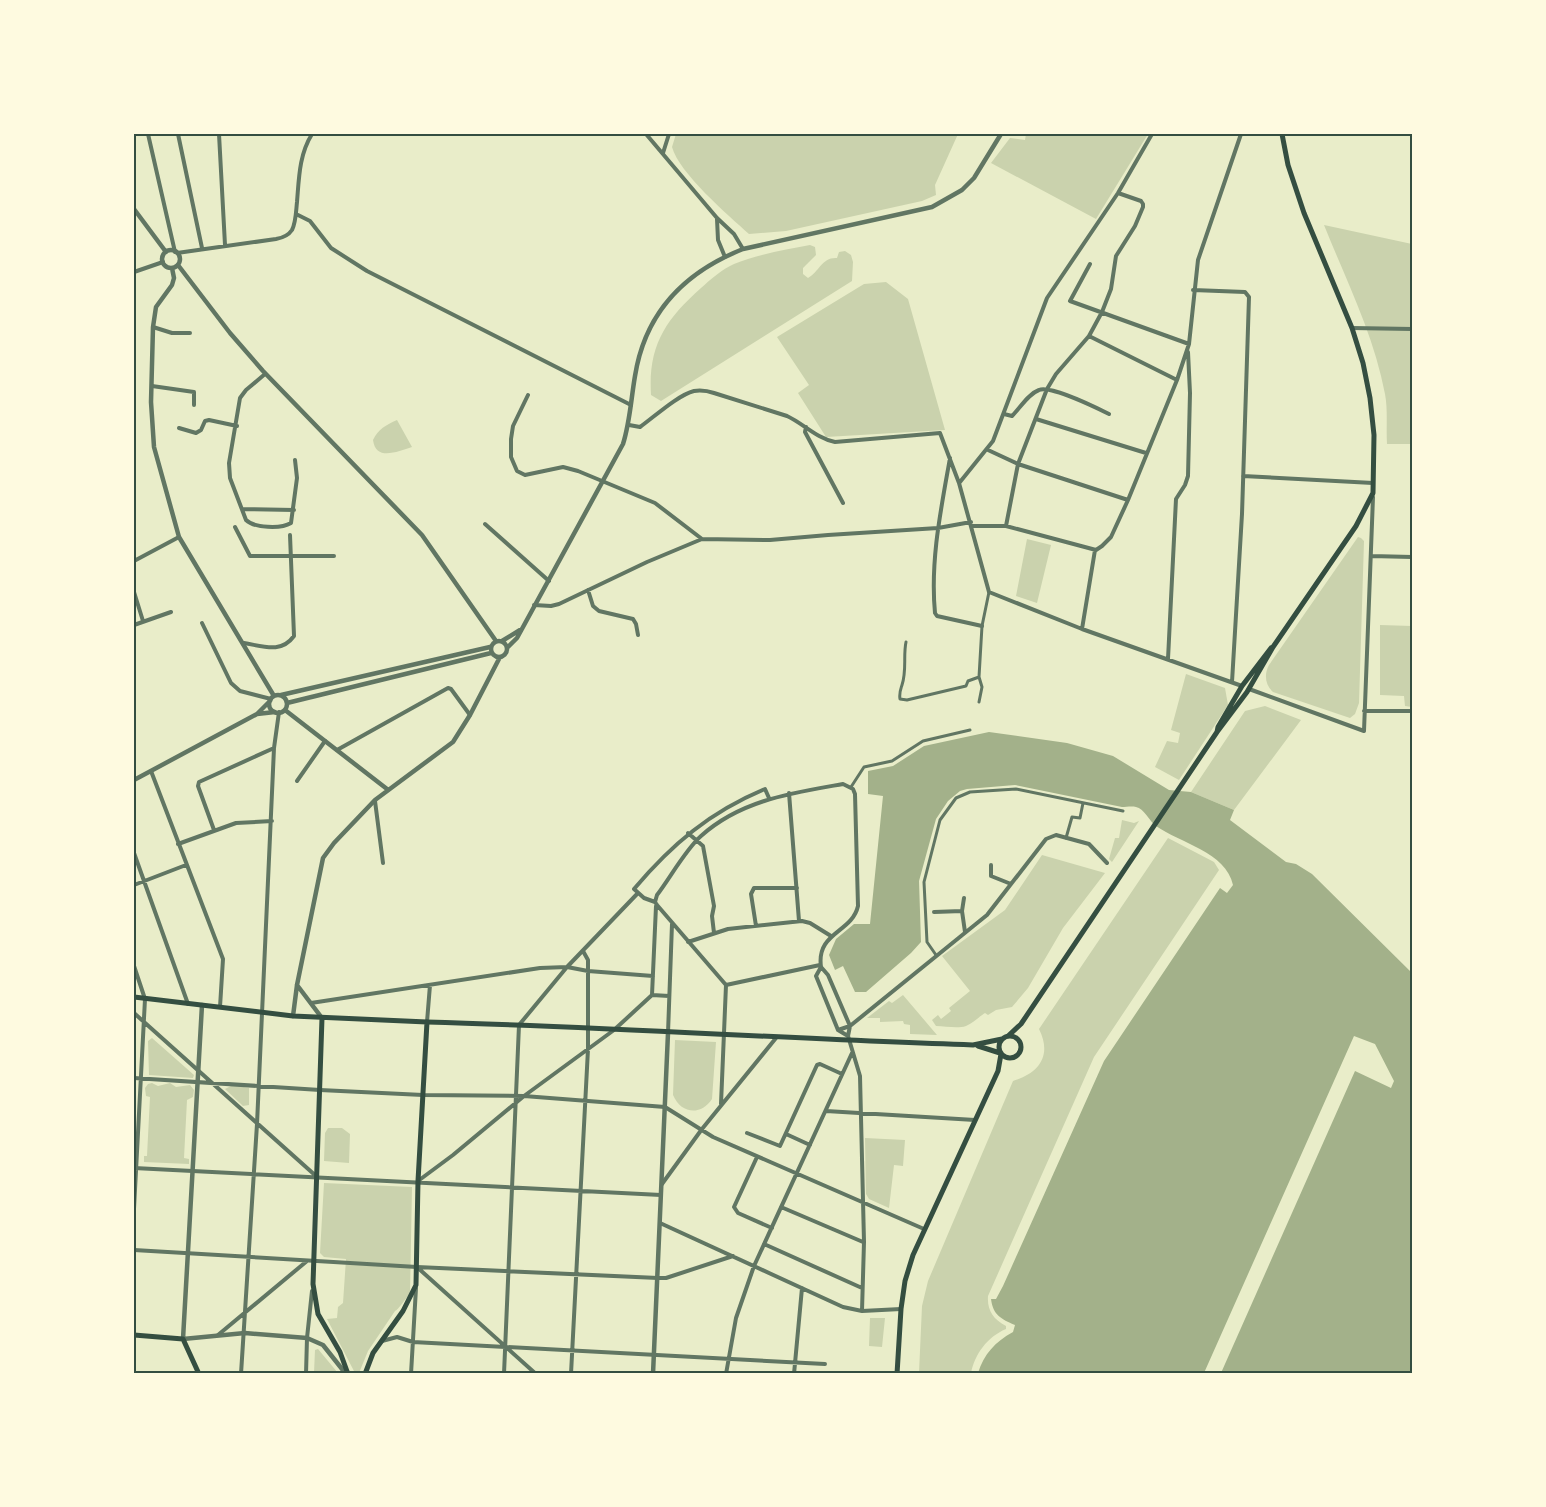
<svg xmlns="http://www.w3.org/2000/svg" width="1546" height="1507" viewBox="0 0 1546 1507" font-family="Signika,sans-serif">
  <rect width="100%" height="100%" fill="#e9edc9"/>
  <path fill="#cad2ad" d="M676 134H958L935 185 936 195 922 201 786 231 749 234C728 215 679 173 672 147Z
    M1026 134H1148L1096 219 991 163 1010 138 1025 140Z
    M1324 225 1412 244V444H1387C1386 428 1388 410 1385 394 1374 335 1346 280 1324 225Z
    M810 245 815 247 816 255 803 268V274L808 278C819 272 822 257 837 258L839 252 845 251 851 255 853 262 852 281 661 401 651 395C648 346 665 320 701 288 710 280 722 269 734 264 758 254 785 250 810 245Z
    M886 282 908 299 945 430 826 437 798 393 809 385 777 337 864 284Z
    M397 420 412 447C398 451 376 462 373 440 378 429 386 425 397 420Z
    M1358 537 1361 538 1364 541 1359 703 1355 714 1350 718 1273 692C1265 685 1264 674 1269 665Z
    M1027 539 1051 545 1037 603 1016 596Z
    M1380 625 1412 626V707L1405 706 1404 696 1380 695Z
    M1186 674 1225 688 1228 705 1179 780 1155 767 1167 741 1178 743 1180 733 1171 730Z
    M1265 706 1301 720 1234 810 1191 792 1245 711Z
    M1122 820 1134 823 1139 821 1112 862 1109 859 1115 838H1119Z
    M1168 838 1214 862 1219 870 1094 1057 988 1296C987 1310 993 1319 1006 1326V1329C987 1337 975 1354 971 1373H919L922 1306 928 1281 1013 1081C1040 1073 1052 1055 1039 1029Z
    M1042 855 1105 873 1063 928 1028 988 1012 1007 996 1010 988 1015 985 1013C980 1016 973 1023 966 1026 957 1029 946 1026 936 1026L932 1020 938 1015 941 1019 951 1011 949 1008 970 991 942 956 1005 910Z
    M903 995 937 1035 910 1034V1025L904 1024 903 1021 880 1022V1018H867L889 1001 892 1003Z
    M152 1038 194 1075 193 1078 149 1075 148 1041Z
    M675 1040 716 1042 712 1099C701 1116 681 1114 673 1095Z
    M152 1083 158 1086 170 1083 176 1087 190 1085 194 1090 193 1097 187 1100 184 1158 189 1159V1164L144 1162V1156H147L150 1097 146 1096 145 1088 148 1084Z
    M233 1085 249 1088V1105L243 1106 225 1089Z
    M328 1128H342L350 1134 349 1163 324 1161 325 1133Z
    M865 1138 905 1140 903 1166 894 1165 889 1208 869 1199 866 1194Z
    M324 1183 412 1187 410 1294C405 1299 399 1309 395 1311L368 1351 359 1373H355L327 1319 337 1318 338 1307 343 1303 346 1259 324 1257 320 1253Z
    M870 1318H885L882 1347 869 1346Z
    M318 1349 338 1373H314L315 1350Z"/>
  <path fill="#a3b18a" d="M989 732 1067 743 1113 756 1169 790 1191 792 1234 810 1230 820 1286 862 1296 864 1312 874 1412 973V1373H1221L1355 1071 1391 1088 1394 1081 1375 1044 1354 1036 1204 1373H978C984 1354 995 1342 1013 1332L1015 1325C1001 1319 993 1315 991 1299H996L1003 1286 1104 1061 1220 888 1227 893 1233 885C1226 852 1180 843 1156 826 1149 821 1144 808 1136 807 1132 806 1126 807 1122 807L1015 785 967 789 960 791 948 801 936 819 919 881 921 942 911 953 866 992H855L843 966 835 970 829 955 836 939 854 924H870L883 796 868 794V771L893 766 924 746Z"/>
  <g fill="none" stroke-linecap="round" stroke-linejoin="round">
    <path stroke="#617663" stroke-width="3" d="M906 642C903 656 907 670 902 685 900 691 899 693 900 699L907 700 966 686 968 681 979 677
      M979 702 982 687 979 677 982 626 989 592
      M851 787 864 767 892 761 923 741 970 730
      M1066 838 1072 817 1080 818 1083 803
      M936 955 927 942 924 882 940 820 956 798 970 792 1016 789 1123 811"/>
    <path stroke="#617663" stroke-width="4" d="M148 134 175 252
      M178 134 202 248
      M219 134 225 245
      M646 134 717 218 734 234 743 249
      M663 153 669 134
      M296 214 310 221 331 248 367 271 631 405
      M717 219 718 240 725 257
      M177 253 276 239C282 238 288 236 292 230 296 222 296 211 297 202 299 178 299 155 312 134
      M1090 264 1070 301 1189 344
      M134 272 163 262
      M1193 290 1245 292 1249 297 1242 514 1232 682
      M153 327 172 333H190
      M1352 328 1412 329
      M1089 336 1177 380
      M265 374 246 390 240 398 229 463 230 478 246 520C254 528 281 529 291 523L297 478 295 460
      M152 386 194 392V405
      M528 395 513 426 511 439V457L517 471 525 475 563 467 578 471 655 503 702 539
      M1004 414 1012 416C1020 408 1028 394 1039 390 1050 385 1097 408 1109 414
      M1036 419 1146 453
      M629 425 640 427C654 417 678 395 694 391 701 390 708 391 714 393L787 416C804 424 816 438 835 442L940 433 959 483 989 592 1082 629 1242 686
      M806 427 805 432 843 503
      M179 428 196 433 201 430 205 421 209 420 237 426
      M988 450 1018 464 1128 500
      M950 458C941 509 930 561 935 613L937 616 982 626
      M1243 476 1373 483
      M960 482 993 441 1047 298 1118 193 1152 134
      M243 509 294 510
      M485 524 549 581
      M972 526H1006L1096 550 1102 546 1111 537 1128 500 1177 380 1189 344 1198 260 1241 134
      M1006 526 1018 464 1047 389 1056 374 1089 336 1102 312 1111 289 1116 256 1135 226 1143 207V204L1141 201 1118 193
      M235 527 250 556H334
      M1371 556 1412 557
      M134 561 179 537
      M588 590 593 606 599 611 633 619 636 624 638 635
      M134 592 143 621
      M534 605 551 606 559 604 647 562 702 539 770 540 828 535 938 528 971 522
      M202 623 231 683 240 691 271 699
      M134 625 171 612
      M1082 629 1095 550
      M244 643C263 646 281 654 294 636L290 535
      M1168 659 1176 499 1185 485 1188 476 1190 393 1188 352
      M1249 689 1364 731 1373 497
      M1364 711H1412
      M337 750 448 688 451 689 470 715
      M151 771 223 959 220 1007
      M297 781 325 741
      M789 793 799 921
      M375 801 383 863
      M214 830 198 786 199 782 274 748
      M688 833 703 846 714 906 712 916 714 933
      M178 844 236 823 272 821
      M134 853 188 1004
      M991 865V876L1011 884
      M134 885 186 865
      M964 898 962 911 965 932
      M655 902 644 898 634 889C672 844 710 812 765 789L769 798
      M934 912 962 911
      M756 926 751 894 754 888H797
      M688 942 728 929 802 921 810 923 831 936
      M134 966 145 999 134 1209
      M821 967 816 976 838 1030 848 1036
      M821 967 828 975 850 1026 848 1036
      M726 985 657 905 655 902 657 895C670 878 686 849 701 836 741 800 792 793 843 784L853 789 855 794 858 906C852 933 816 932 821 967
      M726 985 820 965
      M652 995 656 906
      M311 1003 540 968 567 967 588 971 653 976
      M134 1013 316 1176
      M427 1022 430 985
      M838 1030 850 1026 987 915 1046 839 1056 835 1089 844 1107 863
      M668 1033 672 924
      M848 1036 860 1076 864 1242 862 1311
      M134 1078 320 1090 423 1095 524 1096 665 1107 713 1137 924 1229
      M721 1104 726 985
      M826 1111 975 1120
      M747 1133 780 1146 817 1065 820 1064 842 1074
      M786 1134 810 1145
      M757 1157 734 1207 738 1213 772 1228
      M134 1168 661 1195
      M418 1181 453 1155 524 1096 614 1030 652 995 669 996
      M662 1184 702 1129 776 1038
      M781 1207 863 1242
      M660 1223 843 1307 862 1311 901 1309
      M764 1244 862 1288
      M134 1250 417 1267 658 1278H666L733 1256
      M418 1268 536 1374
      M218 1335 307 1261
      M382 1341 397 1337 413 1342 825 1364
      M241 1374 257 1124 274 748 279 712
      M306 1374 307 1338 312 1291
      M411 1374 416 1288
      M504 1374 519 1025 567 967 638 893
      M571 1374 588 1049V960L583 951
      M726 1374 736 1318 754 1266 852 1053
      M794 1374 802 1288"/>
    <path stroke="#617663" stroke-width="4.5" d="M134 209 166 252
      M162 259a9 9 0 1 1 18 0a9 9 0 1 1-18 0Z
      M178 265 230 333 263 371 422 535 496 641
      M172 268 174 278 172 285 156 307 153 327 151 402 154 447 179 537 274 696
      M491 649a8 8 0 1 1 16 0a8 8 0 1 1-16 0Z
      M502 641 520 630
      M507 648 517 638 623 444C630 422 631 399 635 376 645 313 685 272 743 249L932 207 962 190 974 178 1001 134
      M281 695 490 647
      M269 704a9 9 0 1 1 18 0a9 9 0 1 1-18 0Z
      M287 703 491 653
      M285 710 387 789
      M257 714 275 712
      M134 780 257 714 270 701
      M297 985 322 1018
      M202 1005 183 1339 245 1333 307 1338 323 1345 346 1374
      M293 1016 297 985 323 858 334 843 375 800 453 742 470 715 500 657
      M653 1374 668 1033"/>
    <path stroke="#344e41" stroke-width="5" d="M1217 732 1218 727 1242 686 1271 648
      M427 1022C609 1027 791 1039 973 1045L1002 1039
      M1008 1036 1021 1024 1217 732 1247 692 1273 647 1356 526 1373 493 1374 435 1370 398 1363 363 1352 328 1304 213 1288 165 1282 134
      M999 1047a11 11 0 1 1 22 0a11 11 0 1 1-22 0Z
      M978 1046 1000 1053
      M134 1335 183 1339 199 1374
      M897 1374 901 1309 905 1281 913 1255 998 1071 1001 1054"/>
    <path stroke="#344e41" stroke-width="5" d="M134 997 293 1016 427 1022 418 1181 416 1285 403 1311 373 1353 365 1374
      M322 1018 313 1284 318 1314 340 1352 348 1374"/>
  </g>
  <rect width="1546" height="1507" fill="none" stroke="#fefae0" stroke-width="270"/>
  <rect x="135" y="135" width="1276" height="1237" fill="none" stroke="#344e41" stroke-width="2"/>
</svg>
